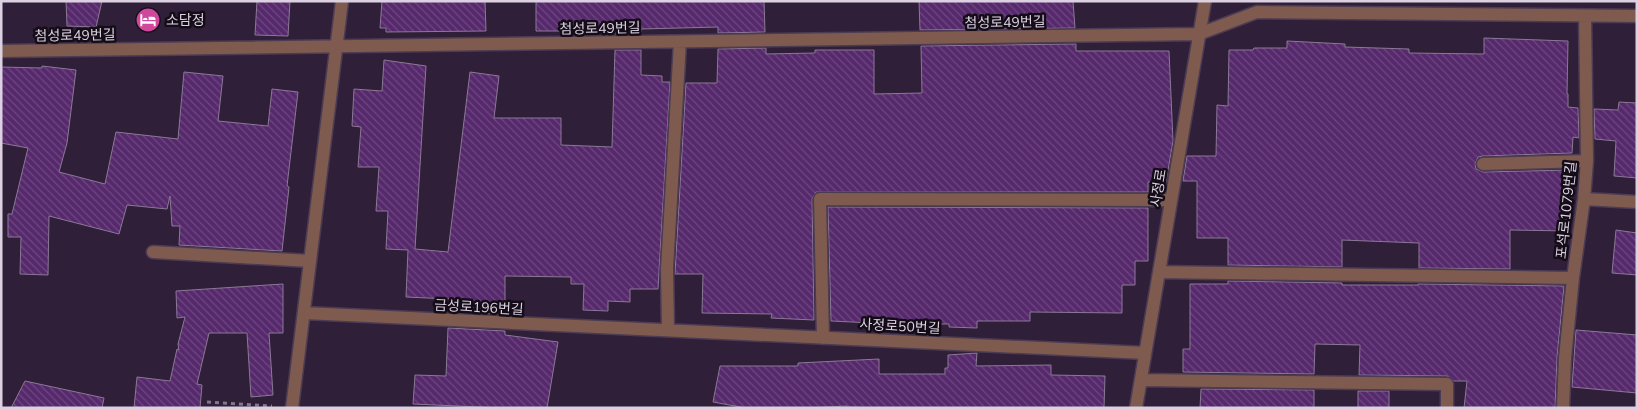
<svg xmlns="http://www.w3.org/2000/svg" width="1638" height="409" viewBox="0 0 1638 409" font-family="'Nunito Sans','Noto Sans KR',sans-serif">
  <defs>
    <pattern id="building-back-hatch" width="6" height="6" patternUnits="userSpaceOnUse" patternTransform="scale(1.25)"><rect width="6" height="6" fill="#56296c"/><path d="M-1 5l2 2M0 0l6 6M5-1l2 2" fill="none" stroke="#6e4781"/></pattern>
  </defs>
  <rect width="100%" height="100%" fill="#301f38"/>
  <path fill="url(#building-back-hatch)" stroke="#8b7896" d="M66 1H102L96 27 67 26Z
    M257 1H290L288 36 255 35Z
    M382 1H485L486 31 386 32V28H380Z
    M536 1H764L765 32 718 33V27L641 29V34H615V32L602 31H536Z
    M919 1H1073L1075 28 920 30Z
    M1484 38 1568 41 1567 94H1568V107L1578 108 1579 138 1573 137 1572 153 1483 156 1478 157 1475 164 1476 169 1483 172 1572 170 1570 231 1510 230V269L1419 268V243L1342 240V267L1228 265V238H1197V181H1183L1187 156H1216L1217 105 1228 106 1229 50H1253L1254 48H1287V41L1345 44V47L1409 49V53L1484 54Z
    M1076 44V51H1169L1173 141 1166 182H1148V192H816L812 199 814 320 771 318 772 314 702 313 703 274H675L686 83H717L718 49 766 48V54L815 53V50H874V94L922 93 921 46Z
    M615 50H641V75L662 76V82H670L658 289H630V302L608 301V311L583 310 584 284H571V277L505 276V314L449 312 450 299 406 297 408 250 386 249 388 211H376L379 167H358L361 127 352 126 354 89 382 91 384 60 426 66 415 249 448 252 470 72 499 76 494 118H561V145L612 147Z
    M42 66 76 70 67 143 59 172 105 184 116 132 178 139 184 72 223 76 218 121 268 126 272 89 298 92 287 186 289 187 282 251 179 245 180 226H172L170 196 167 209 127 205 119 234 49 216 48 275 20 274 21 237H8V214H12L28 148 1 143V67L42 68Z
    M1619 102 1637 103V178L1614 176 1616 141 1595 139 1594 109 1618 110Z
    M828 207 1148 208V261H1135V285H1122V313L1030 312V321H977V328L949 327V324H894L831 321Z
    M1616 230 1637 233V275L1612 273Z
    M1228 281 1342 283V285H1418V284L1564 286 1557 357 1555 408H1464L1467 381H1454L1447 376 1359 375 1360 345 1315 344 1314 374 1183 372V349H1190V284H1228Z
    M283 284V333H269L273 395 251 397 247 333H209L197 384 202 385 200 408H134L137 377 170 381 177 349 179 350 178 344 185 317 177 318 176 291Z
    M448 328 505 331V335L558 342 547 408H501L413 404 415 375 446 376Z
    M1576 330 1637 335V393L1572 387Z
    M977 353 976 366 1051 365V375L1105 376 1104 408H890L847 407V406L806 408H746L713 402 720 366H798V363L879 359V374H945V368H948V355Z
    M25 381 104 398 102 408H11Z
    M1201 389 1314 390V408H1200Z
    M1358 391H1389V408H1358Z"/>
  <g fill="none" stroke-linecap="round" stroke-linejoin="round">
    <defs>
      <path id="lane" d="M153 252 310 261"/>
      <path id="street" d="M1 51 1199 34 1257 12 1637 16
        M1483 164 1587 161
        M1584 199 1637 202
        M1159 272 1573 278
        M304 313 1145 353
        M668 330 667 269 680 42
        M823 338 820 199 1171 200
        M1141 380 1447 384V408
        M292 408 342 1
        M1136 408 1205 1
        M1563 408 1565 358 1573 278 1584 199 1587 161 1585 16"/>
    </defs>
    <use href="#lane" stroke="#4b3b53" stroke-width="15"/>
    <use href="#street" stroke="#4b3b53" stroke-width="15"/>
    <path stroke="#84768b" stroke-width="3" stroke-dasharray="4 4" stroke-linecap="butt" d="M207 402 272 406"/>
    <use href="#lane" stroke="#7f5a4e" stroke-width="12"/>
    <use href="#street" stroke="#7f5a4e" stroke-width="12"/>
  </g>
  <defs>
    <symbol id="hotel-disc" viewBox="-11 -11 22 22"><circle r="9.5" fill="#d1479c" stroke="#140d18"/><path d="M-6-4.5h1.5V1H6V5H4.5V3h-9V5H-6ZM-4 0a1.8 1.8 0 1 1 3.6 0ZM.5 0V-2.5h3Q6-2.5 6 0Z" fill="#fff"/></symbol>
  </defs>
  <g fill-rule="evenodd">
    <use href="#hotel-disc" x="134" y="6" width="28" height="28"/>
  </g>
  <g text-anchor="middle" stroke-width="5" stroke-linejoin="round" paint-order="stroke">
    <g font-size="14" fill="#dbd1e1" stroke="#140d18" text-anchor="start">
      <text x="166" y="25">소담정</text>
    </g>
    <g font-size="14" fill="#dbd1e1" stroke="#140d18">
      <text transform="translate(1005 22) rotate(-1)" y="5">첨성로49번길</text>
      <text transform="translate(600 28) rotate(-1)" y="5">첨성로49번길</text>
      <text transform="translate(75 35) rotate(-1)" y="5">첨성로49번길</text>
      <text transform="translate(1158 188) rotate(-81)" y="5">사정로</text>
      <text transform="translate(1566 210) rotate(-84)" y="5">포석로1079번길</text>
      <text transform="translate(479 307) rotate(3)" y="5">금성로196번길</text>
      <text transform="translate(900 326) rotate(3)" y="5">사정로50번길</text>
    </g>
  </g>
  <rect width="1638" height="409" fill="none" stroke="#dbd1e1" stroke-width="5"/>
</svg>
